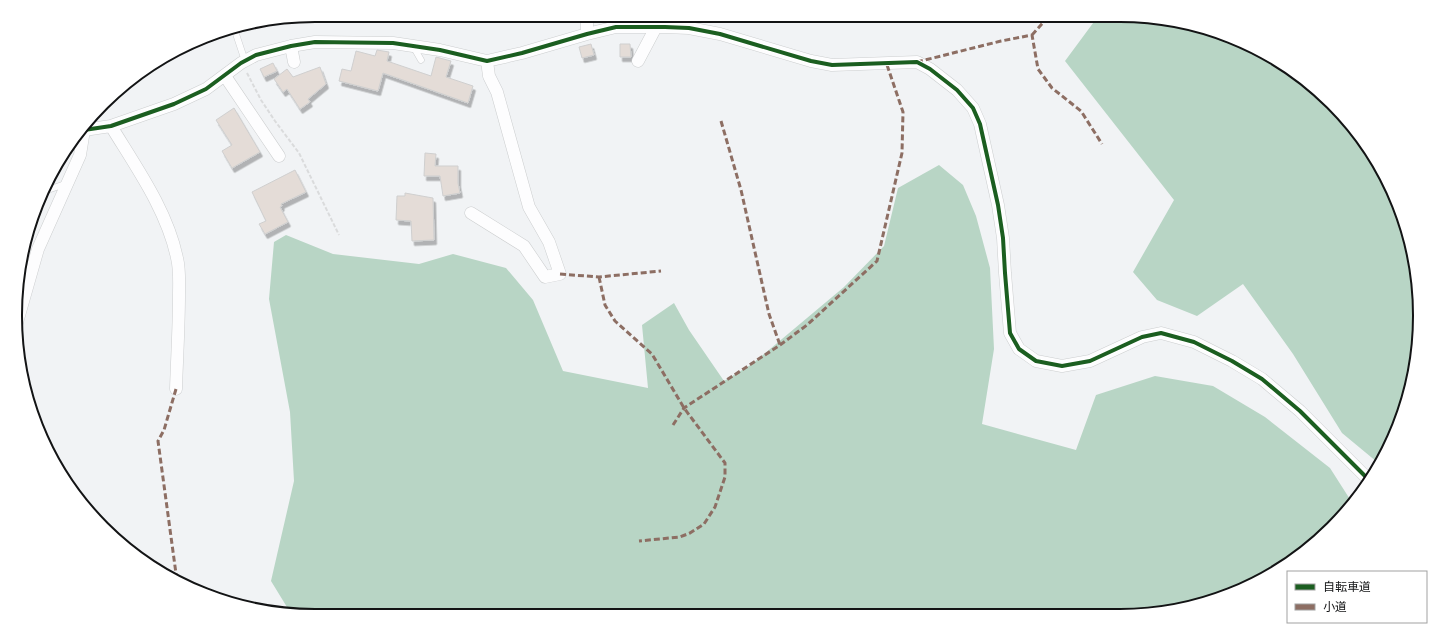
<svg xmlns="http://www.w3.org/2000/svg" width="1435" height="631" viewBox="0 0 1435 631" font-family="'IBM Plex Sans','Noto Sans JP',sans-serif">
  <defs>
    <filter id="shadow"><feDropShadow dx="2.5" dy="4.5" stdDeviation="0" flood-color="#0004"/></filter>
  </defs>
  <rect width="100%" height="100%" fill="#f1f3f5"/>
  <path fill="#b8d5c5" d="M1099 15H1120L1216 31 1270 55 1318 90 1358 133 1389 183 1410 238 1419 296 1417 355 1404 412 1377 462 1342 433 1293 354 1243 284 1197 316 1157 300 1133 272 1174 200 1065 61Z
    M939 165 963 185 976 216 990 268 994 349 982 424 1076 450 1096 395 1155 376 1213 386 1265 417 1330 468 1353 504 1303 554 1235 593 1159 613 316 616 290 612 271 581 294 481 290 412 269 299 274 242 286 235 333 254 419 264 453 254 506 268 533 300 563 371 648 388 642 325 674 303 689 330 724 381 752 364 844 287 884 246 898 188Z"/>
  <path fill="#e4dcd7" stroke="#cfcfcf" filter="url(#shadow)" d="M591 44 594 55 582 58 579 47Z
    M620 44H630L631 57H620Z
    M377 50 389 52 387 61 431 76 436 57 451 61 446 77 473 86 468 103 383 73 378 91 339 81 342 69 351 71 356 51 375 56Z
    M273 63 277 71 264 77 260 69Z
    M320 67 326 84 308 99 310 102 300 109 287 89 283 92 274 79 287 69 293 77Z
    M234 108 260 152 232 168 222 151 232 145 216 120Z
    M425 153 436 154 435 166H458V183L460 193 443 196 440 176H424Z
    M295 170 306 192 281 204 282 206 280 207 288 222 265 234 259 224 266 221 252 192Z
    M405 193 433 198 434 240 412 241 411 221 396 220 397 196H405Z"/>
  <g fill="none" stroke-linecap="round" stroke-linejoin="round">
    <defs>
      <path id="service" d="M234 28 245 61
        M413 46 421 60
        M45 191 65 184"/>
      <path id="minor" d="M587 34V15
        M291 46 294 62
        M638 61 656 27
        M225 76 279 156
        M111 126C136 167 167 210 177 258 180 270 179 283 179 295 179 326 177 357 176 389
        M84 130 111 126 174 104 206 89 241 63 256 55 291 46 315 42 393 43 440 50 487 61 522 53 587 34 616 27H665L689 28 720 34 811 61 832 65 917 62 930 69 957 90 973 108 980 124 998 205 1003 238 1005 273 1010 333 1019 349 1036 361 1062 366 1090 361 1142 337 1161 333 1194 342 1232 361 1262 379 1300 411 1368 479
        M471 213 524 246 545 277 560 274 549 242 529 207 497 92 489 76 487 61
        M16 326 38 249 80 155 84 130"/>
    </defs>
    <use href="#service" stroke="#cccecf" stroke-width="7"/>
    <use href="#minor" stroke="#cccecf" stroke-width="13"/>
    <path stroke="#dadbdc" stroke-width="2" stroke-dasharray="4 2" stroke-linecap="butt" d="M247 73 261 100 275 121 299 153 339 235"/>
    <use href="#service" stroke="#fdfdfe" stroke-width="6"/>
    <use href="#minor" stroke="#fdfdfe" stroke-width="12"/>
    <path stroke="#8d6e63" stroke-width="3" stroke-dasharray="6 3" stroke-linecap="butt" d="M1032 35 1050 15
      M917 62 1001 41 1032 35 1038 69 1052 88 1081 111 1102 144
      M721 121 741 190 769 314 780 345
      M560 274 599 277 661 271
      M599 277 605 305 615 321 652 354 684 408 725 463V477L715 507 704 524 690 533 680 537 639 541
      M176 389 164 430 158 441 177 581
      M673 425 684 408 780 345 807 325 877 261 902 153 903 112 886 62"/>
    <defs>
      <path id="cycleway" d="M84 130 111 126 174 104 206 89 241 63 256 55 291 46 315 42 393 43 440 50 487 61 522 53 587 34 616 27H665L689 28 720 34 811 61 832 65 917 62 930 69 957 90 973 108 980 124 998 205 1003 238 1005 273 1010 333 1019 349 1036 361 1062 366 1090 361 1142 337 1161 333 1194 342 1232 361 1262 379 1300 411 1368 479"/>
    </defs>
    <use href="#cycleway" stroke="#fff" stroke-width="6"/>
    <use href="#cycleway" stroke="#1b5e20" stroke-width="4"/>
  </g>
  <path d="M0 0H1435V631H0ZM315 22H1120A293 293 0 0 1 1413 315V316A293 293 0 0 1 1120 609H315A293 293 0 0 1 22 316V315A293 293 0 0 1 315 22Z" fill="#fff" fill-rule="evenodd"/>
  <path fill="none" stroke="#131415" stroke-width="2" d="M315 22H1120A293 293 0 0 1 1413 315V316A293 293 0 0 1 1120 609H315A293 293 0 0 1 22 316V315A293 293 0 0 1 315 22Z"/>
  <rect x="1287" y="571" width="140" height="52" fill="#ffffff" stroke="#a1a1a1"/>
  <rect x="1295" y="584" width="20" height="6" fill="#1b5e20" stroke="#a1a1a1"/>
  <text x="1323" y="591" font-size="12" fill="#131415">自転車道</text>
  <rect x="1295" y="604" width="20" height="6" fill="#8d6e63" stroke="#a1a1a1"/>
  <text x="1323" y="611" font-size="12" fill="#131415">小道</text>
</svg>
